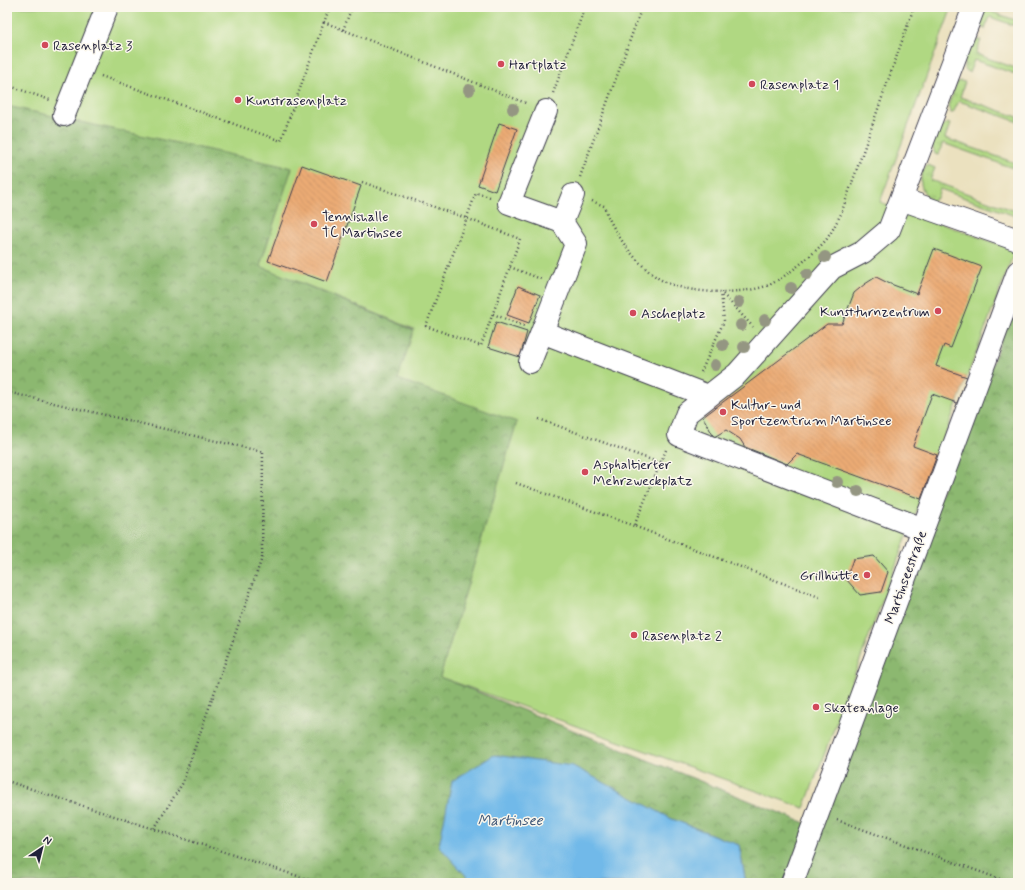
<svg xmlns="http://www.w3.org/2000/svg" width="1025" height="890" viewBox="0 0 1025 890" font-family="Mynerve,sans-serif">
  <defs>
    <pattern id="grass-tufts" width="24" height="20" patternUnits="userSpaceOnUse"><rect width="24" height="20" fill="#b0d882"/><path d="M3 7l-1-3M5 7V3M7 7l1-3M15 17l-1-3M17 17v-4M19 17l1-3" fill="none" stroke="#97b971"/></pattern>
    <pattern id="forest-crowns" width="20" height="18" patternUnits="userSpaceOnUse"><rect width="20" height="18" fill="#8cb870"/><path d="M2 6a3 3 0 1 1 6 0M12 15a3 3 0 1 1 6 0" fill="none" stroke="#72955d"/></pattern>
    <pattern id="building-back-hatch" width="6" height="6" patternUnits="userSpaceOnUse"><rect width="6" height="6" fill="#ebab75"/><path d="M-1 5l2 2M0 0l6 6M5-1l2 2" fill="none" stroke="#c99366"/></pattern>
  </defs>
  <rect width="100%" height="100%" fill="#fbf7ec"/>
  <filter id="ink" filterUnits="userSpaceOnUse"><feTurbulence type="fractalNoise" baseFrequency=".025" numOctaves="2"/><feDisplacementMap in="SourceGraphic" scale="8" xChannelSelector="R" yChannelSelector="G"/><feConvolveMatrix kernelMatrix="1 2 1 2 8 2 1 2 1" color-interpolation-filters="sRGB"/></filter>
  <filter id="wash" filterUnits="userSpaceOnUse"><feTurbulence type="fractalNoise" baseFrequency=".012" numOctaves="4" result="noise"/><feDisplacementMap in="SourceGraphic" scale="16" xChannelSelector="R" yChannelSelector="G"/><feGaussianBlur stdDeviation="0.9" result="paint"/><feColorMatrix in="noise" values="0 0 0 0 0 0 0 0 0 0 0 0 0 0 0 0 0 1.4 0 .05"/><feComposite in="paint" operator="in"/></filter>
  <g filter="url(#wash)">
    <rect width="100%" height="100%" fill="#ebe1bf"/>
    <path fill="url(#grass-tufts)" stroke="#697d5e" d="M984 7H993L992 12 1018 21V27L990 17 985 29 981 27 979 23Z
      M974 40H981L976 54 1018 69V75L974 60 969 73C966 70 964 68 964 64 962 58 968 44 974 40Z
      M960 81 965 82 960 97 1018 117V122L959 101 953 113H951L948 106 957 82Z
      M947 123 950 124 945 138 1018 164V170L943 143 938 155 935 154 932 145 939 128Z
      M928 165 935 168 930 180 1018 212V217L940 189 937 198 932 201C920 192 916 176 928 165Z"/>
    <path fill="url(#forest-crowns)" stroke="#576d56" d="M7 106 292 168 260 266 414 330 399 379 517 422 440 677 810 825 1018 298V883H746L739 845 672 819 470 879 479 883H7Z"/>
    <path fill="#b0d882" stroke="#697d5e" d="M7 7H952L880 202 1015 250 804 808 440 677 517 422 398 379 414 329 260 266 292 168 7 106Z"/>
    <path fill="#71b9e9" stroke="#4a6e92" d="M494 755 573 766 672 819 739 845 746 883H479L470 880 439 846 452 781Z"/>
    <g id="blocks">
      <path fill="url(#building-back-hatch)" d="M499 123 517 129 495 191 478 185Z
        M302 165 361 186 327 282 268 261Z
        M934 249 982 267 951 348 944 345 936 366 967 377 957 403 932 394 913 446 937 455 921 499 797 454 787 464 745 447 740 439 726 430 714 437 703 417 827 324H842L854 293 865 284 876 277 888 283 917 294Z
        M518 286 540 295 529 323 507 315Z
        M496 322 527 332 520 357 488 347Z
        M874 556 888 572 881 592 860 595 846 579 853 559Z"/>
    </g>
  </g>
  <g filter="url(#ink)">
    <use href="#blocks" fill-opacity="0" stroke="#403f4f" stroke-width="1"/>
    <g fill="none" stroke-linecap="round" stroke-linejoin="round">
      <defs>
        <path id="minor" d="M974 7 901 199 1018 240
          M64 115 107 7
          M901 199 889 230 863 252 832 268 737 374 687 413 679 435 923 529
          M562 222 573 195
          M542 332 576 244 562 222 509 203 546 111
          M530 362 542 332 708 396
          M792 883 1018 272"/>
      </defs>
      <use href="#minor" stroke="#403f4f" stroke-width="24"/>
      <path stroke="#403f4f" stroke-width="2.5" stroke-dasharray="1 3" stroke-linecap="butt" d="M330 7 324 22 528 104
        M343 30 352 7
        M101 76 281 141 324 22
        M7 85 50 100
        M553 93 585 7
        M580 177 642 7
        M362 182 466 218 520 239 481 346 426 326 476 193 490 197
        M592 201 604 206C612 231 636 264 658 278 677 290 705 292 726 292 741 291 758 290 771 284 787 276 814 254 826 240 832 232 836 223 841 214L914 7
        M510 267 541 279
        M493 314 524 326
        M701 372 724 321 721 292 753 327
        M7 392 263 452 262 558 182 784 154 829
        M539 419 660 463
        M666 450 634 526 819 597
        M516 483 634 526
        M7 781 319 883
        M837 820 1011 883"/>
      <use href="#minor" stroke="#fff" stroke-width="22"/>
    </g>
    <g fill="#949682">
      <circle cx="469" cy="90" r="6"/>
      <circle cx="513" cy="109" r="6"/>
      <circle cx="825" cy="257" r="6"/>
      <circle cx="807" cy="274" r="6"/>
      <circle cx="791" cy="288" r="6"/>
      <circle cx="739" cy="302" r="6"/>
      <circle cx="765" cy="320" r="6"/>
      <circle cx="741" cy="325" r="6"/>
      <circle cx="723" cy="345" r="6"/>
      <circle cx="744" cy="347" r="6"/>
      <circle cx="715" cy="365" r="6"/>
      <circle cx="837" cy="482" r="6"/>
      <circle cx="858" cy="491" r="6"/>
    </g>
  </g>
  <g fill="#d1495b" stroke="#fbf7ec" stroke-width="1.5">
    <circle cx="45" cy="45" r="4"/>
    <circle cx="501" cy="64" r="4"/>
    <circle cx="752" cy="84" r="4"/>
    <circle cx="238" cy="100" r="4"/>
    <circle cx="314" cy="224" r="4"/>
    <circle cx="938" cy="311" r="4"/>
    <circle cx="633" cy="313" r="4"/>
    <circle cx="723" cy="412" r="4"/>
    <circle cx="585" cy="472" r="4"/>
    <circle cx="867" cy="575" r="4"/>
    <circle cx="634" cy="635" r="4"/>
    <circle cx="816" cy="707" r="4"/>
  </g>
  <g text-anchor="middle" stroke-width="3" stroke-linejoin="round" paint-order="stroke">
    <g font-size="14" fill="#22223b" stroke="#fbf7ec" text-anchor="start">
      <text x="53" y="50">Rasenplatz 3</text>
      <text x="509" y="69">Hartplatz</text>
      <text x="760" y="89">Rasenplatz 1</text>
      <text x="246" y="105">Kunstrasenplatz</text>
      <text x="322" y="221">Tennishalle<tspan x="322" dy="16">TC Martinsee</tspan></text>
      <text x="930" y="316" text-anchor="end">Kunstturnzentrum</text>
      <text x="641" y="318">Ascheplatz</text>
      <text x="731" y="409">Kultur- und<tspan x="731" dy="16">Sportzentrum Martinsee</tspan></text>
      <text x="593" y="469">Asphaltierter<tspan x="593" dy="16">Mehrzweckplatz</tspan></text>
      <text x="859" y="580" text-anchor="end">Grillhütte</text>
      <text x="642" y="640">Rasenplatz 2</text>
      <text x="824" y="712">Skateanlage</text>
    </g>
    <g font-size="14" fill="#22223b" stroke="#fbf7ec">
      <text transform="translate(905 577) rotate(-70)" y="5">Martinseestraße</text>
    </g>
    <g font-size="15" font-style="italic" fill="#3e5778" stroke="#fbf7ec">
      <text x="510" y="825">Martinsee</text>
    </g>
  </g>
  <rect width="1025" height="890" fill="none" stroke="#fbf7ec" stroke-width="24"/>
  <g transform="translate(42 848) rotate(35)" stroke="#fbf7ec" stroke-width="3" paint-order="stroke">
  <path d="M0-3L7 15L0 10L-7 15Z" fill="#22223b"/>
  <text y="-6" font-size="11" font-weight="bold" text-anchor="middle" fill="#22223b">N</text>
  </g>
</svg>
